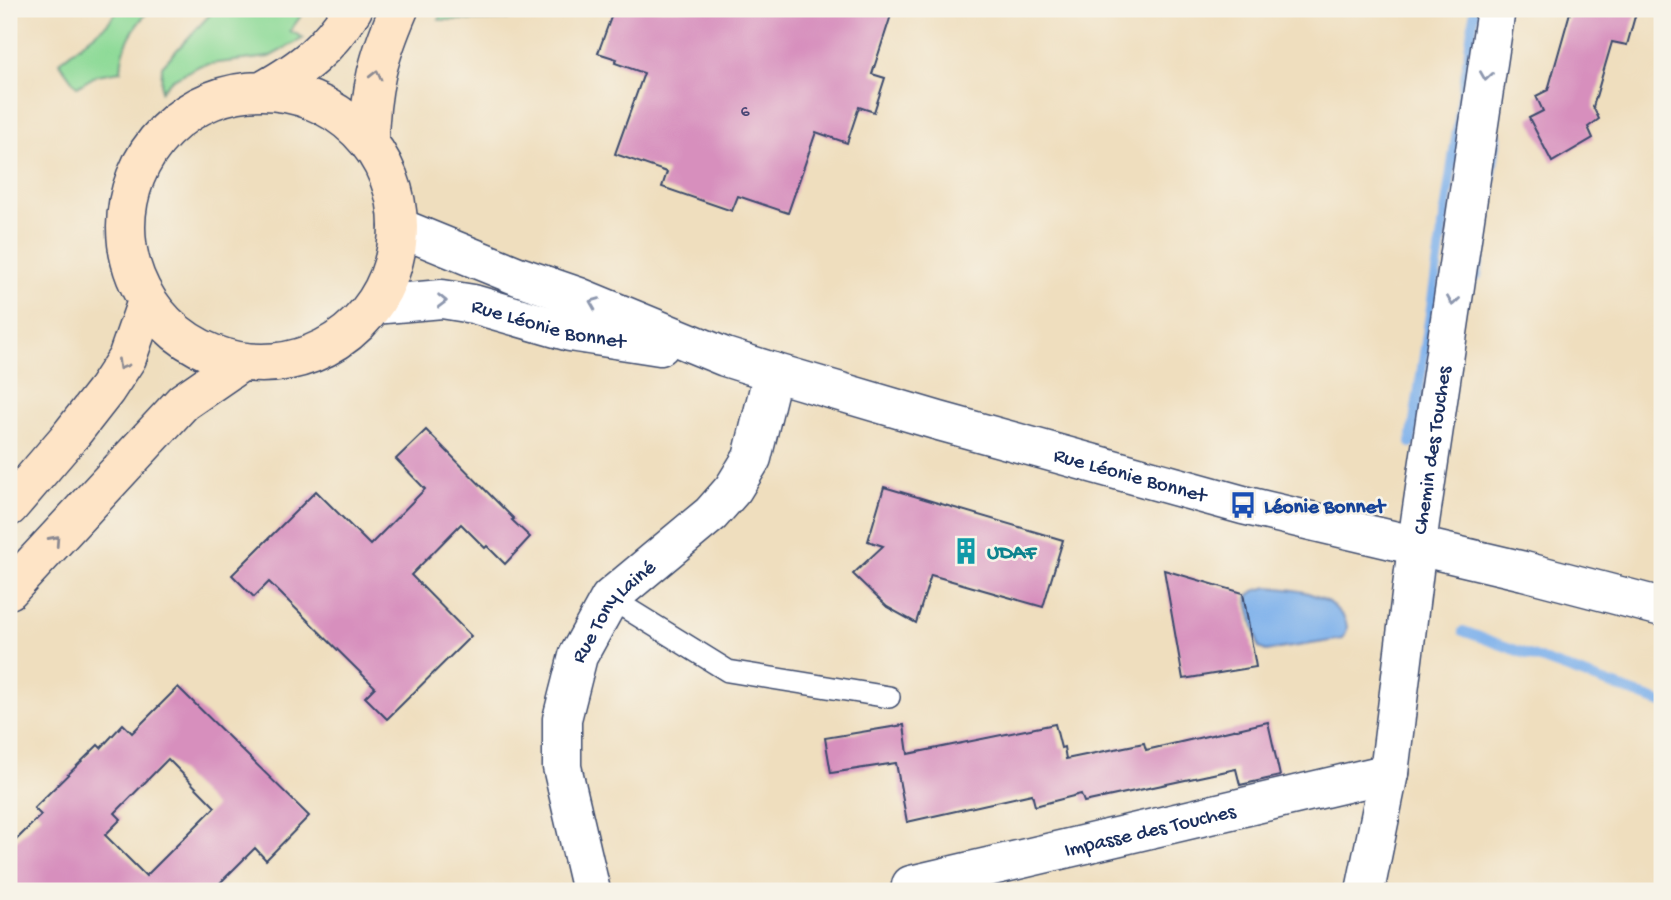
<svg xmlns="http://www.w3.org/2000/svg" width="1671" height="900" viewBox="0 0 1671 900" font-family="'Gochi Hand',sans-serif">
  <rect width="100%" height="100%" fill="#f7f3e8"/>
  <filter id="ink" filterUnits="userSpaceOnUse"><feTurbulence type="fractalNoise" baseFrequency=".0143" numOctaves="2"/><feDisplacementMap in="SourceGraphic" scale="14" xChannelSelector="R" yChannelSelector="G"/><feConvolveMatrix kernelMatrix="1 2 1 2 8 2 1 2 1" color-interpolation-filters="sRGB"/></filter>
  <filter id="wash" filterUnits="userSpaceOnUse"><feTurbulence type="fractalNoise" baseFrequency=".00686" numOctaves="4" result="noise"/><feDisplacementMap in="SourceGraphic" scale="28" xChannelSelector="R" yChannelSelector="G"/><feGaussianBlur stdDeviation="1.57" result="paint"/><feColorMatrix in="noise" values="0 0 0 0 0 0 0 0 0 0 0 0 0 0 0 0 0 1.4 0 .05"/><feComposite in="paint" operator="in"/></filter>
  <g filter="url(#wash)">
    <rect width="100%" height="100%" fill="#efdebe"/>
    <path fill="#8dda97" stroke="#54847a" stroke-width="2" d="M119 9H150C133 28 122 45 121 71L97 75 77 87 59 62 107 24Z
      M215 9H306L290 31 304 38 269 57 201 65 173 79 161 91 162 66Z
      M443 9H540C519 25 466 19 439 20Z"/>
    <path fill="#7eb1eb" stroke="#4c70a4" stroke-width="2" d="M1268 587C1294 589 1324 592 1341 614 1348 623 1349 629 1343 639L1266 651 1259 648 1247 597 1254 591Z"/>
    <g fill="none" stroke-linecap="round" stroke-linejoin="round">
      <path stroke="#7eb1eb" stroke-width="10" d="M1477 276 1497 136
        M1411 443 1475 9
        M1463 631 1662 703"/>
    </g>
    <g id="blocks">
      <path fill="#d78fbd" fill-rule="evenodd" d="M614 9H893L872 74 885 78 874 112 859 107 847 143 816 132 788 213 738 196 732 211 662 187 667 172 615 154 644 73 615 63 617 59 598 53Z
        M1571 9H1637L1627 45 1612 42 1593 107 1599 119 1588 127 1593 138 1552 162 1529 118 1543 111 1536 96 1548 90Z
        M426 430 514 519 512 520 530 537 505 564 487 546 485 548 461 524 411 575 471 636 387 719 365 697 375 687 269 582 254 597 232 575 316 491 370 545 425 489 396 459Z
        M884 487 1063 540 1043 607 931 575 916 623 887 607 853 574 883 546 868 541Z
        M1164 570 1243 593 1256 667 1183 679Z
        M178 687 309 816 266 860 255 848 212 891H9V847L41 815 34 808 98 745 101 748 123 724 132 733ZM168 759 215 807 146 876 105 835 121 819 115 813Z
        M1268 722 1280 776 1240 785 1236 769 1084 802 1081 794 1035 806 1032 794 907 822 896 763 831 773 825 738 904 725 908 754 1055 724 1061 748 1064 747 1066 759 1144 743 1146 750Z"/>
    </g>
  </g>
  <g filter="url(#ink)">
    <use href="#blocks" fill-opacity="0" stroke="#3b496c" stroke-width="2"/>
    <g fill="none" stroke-linecap="round" stroke-linejoin="round">
      <defs>
        <path id="lane" d="M610 598 728 671 889 697"/>
        <g id="street">
          <path id="s1" d="M398 227 518 276 579 297 725 357 773 372 939 421 1243 505 1524 571 1662 607"/>
          <path id="s2" d="M374 305 442 299 473 304 570 332 660 346"/>
          <path id="s3" d="M911 885 1389 773"/>
          <path id="s4" d="M591 891 562 767V719L578 656 610 598 711 514 733 489 752 458 773 372"/>
          <path id="s5" d="M1365 891 1389 773 1420 522 1496 9"/>
        </g>
        <path id="secondary" d="M262 91C305 67 326 50 353 9
          M126 227a136 136 0 1 1 272 0a136 136 0 1 1-272 0Z
          M369 142C370 88 378 58 399 9
          M9 507 70 436 106 390 127 358 147 301
          M9 590 183 402 241 362"/>
      </defs>
      <use href="#lane" stroke="#3b496c" stroke-width="24"/>
      <use href="#street" stroke="#3b496c" stroke-width="41"/>
      <use href="#secondary" stroke="#3b496c" stroke-width="41"/>
      <use href="#lane" stroke="#fff" stroke-width="21"/>
      <use href="#street" stroke="#fff" stroke-width="38"/>
      <use href="#secondary" stroke="#fee4c6" stroke-width="38"/>
    </g>
    <defs><path id="oneway-chevron" d="M-2-3.5L2.5 0L-2 3.5" fill="none" stroke-width="1.6" stroke-linecap="round" stroke-linejoin="round" transform="scale(1.75)"/></defs>
    <g stroke="#8c8a92">
      <use href="#oneway-chevron" transform="translate(376 75) rotate(-76)"/>
      <use href="#oneway-chevron" transform="translate(122 365) rotate(120)"/>
      <use href="#oneway-chevron" transform="translate(55 540) rotate(-48)"/>
    </g>
    <g stroke="#8d97ae">
      <use href="#oneway-chevron" transform="translate(1486 76) rotate(98)"/>
      <use href="#oneway-chevron" transform="translate(442 301) rotate(1)"/>
      <use href="#oneway-chevron" transform="translate(1453 301) rotate(98)"/>
      <use href="#oneway-chevron" transform="translate(594 303) rotate(-158)"/>
    </g>
  </g>
  <defs>
    <symbol id="bus-bare" viewBox="-9 -9 18 18"><path d="M-5-6H5V4H4V6H2V4H-2V6H-4V4H-5ZM-3.5-4V0h7V-4ZM-3.5 1.2v1.5H-2V1.2ZM2 1.2v1.5H3.5V1.2Z" fill="#1a4fb4" stroke="#f7f3e8" stroke-width="2.5" paint-order="stroke"/></symbol>
    <symbol id="building-bare" viewBox="-9 -9 18 18"><path d="M-4-6H4V6H1V3H-1V6H-4ZM-2.5-4.3h1.7v1.8h-1.7ZM.8-4.3h1.7v1.8H.8ZM-2.5-1h1.7V.8h-1.7ZM.8-1h1.7V.8H.8Z" fill="#0f9aa8" stroke="#f7f3e8" stroke-width="2.5" paint-order="stroke"/></symbol>
  </defs>
  <g fill-rule="evenodd">
    <use href="#bus-bare" x="1224" y="486" width="38" height="38"/>
    <use href="#building-bare" x="947" y="532" width="38" height="38"/>
  </g>
  <g text-anchor="middle" stroke-width="5" stroke-linejoin="round" paint-order="stroke">
    <g font-size="18" fill="#4a4776">
      <text x="745" y="116">6</text>
    </g>
    <g font-size="21" fill="#1b2f5e" stroke="#f7f3e8">
      <text dy="7" stroke="none"><textPath href="#s2" startOffset="178">Rue Léonie Bonnet</textPath></text>
      <text dy="7" stroke="none"><textPath href="#s5" startOffset="446">Chemin des Touches</textPath></text>
      <text dy="7" stroke="none"><textPath href="#s1" startOffset="774">Rue Léonie Bonnet</textPath></text>
      <text dy="7" stroke="none"><textPath href="#s4" startOffset="298">Rue Tony Lainé</textPath></text>
      <text dy="7" stroke="none"><textPath href="#s3" startOffset="245">Impasse des Touches</textPath></text>
    </g>
    <g font-size="21" font-weight="bold" fill="#164399" stroke="#f7f3e8" text-anchor="start">
      <text x="1264" y="512">Léonie Bonnet</text>
    </g>
    <g font-size="21" font-weight="bold" fill="#0d838f" stroke="#f7f3e8" text-anchor="start">
      <text x="987" y="558">UDAF</text>
    </g>
  </g>
  <rect width="1671" height="900" fill="none" stroke="#f7f3e8" stroke-width="35"/>
</svg>
